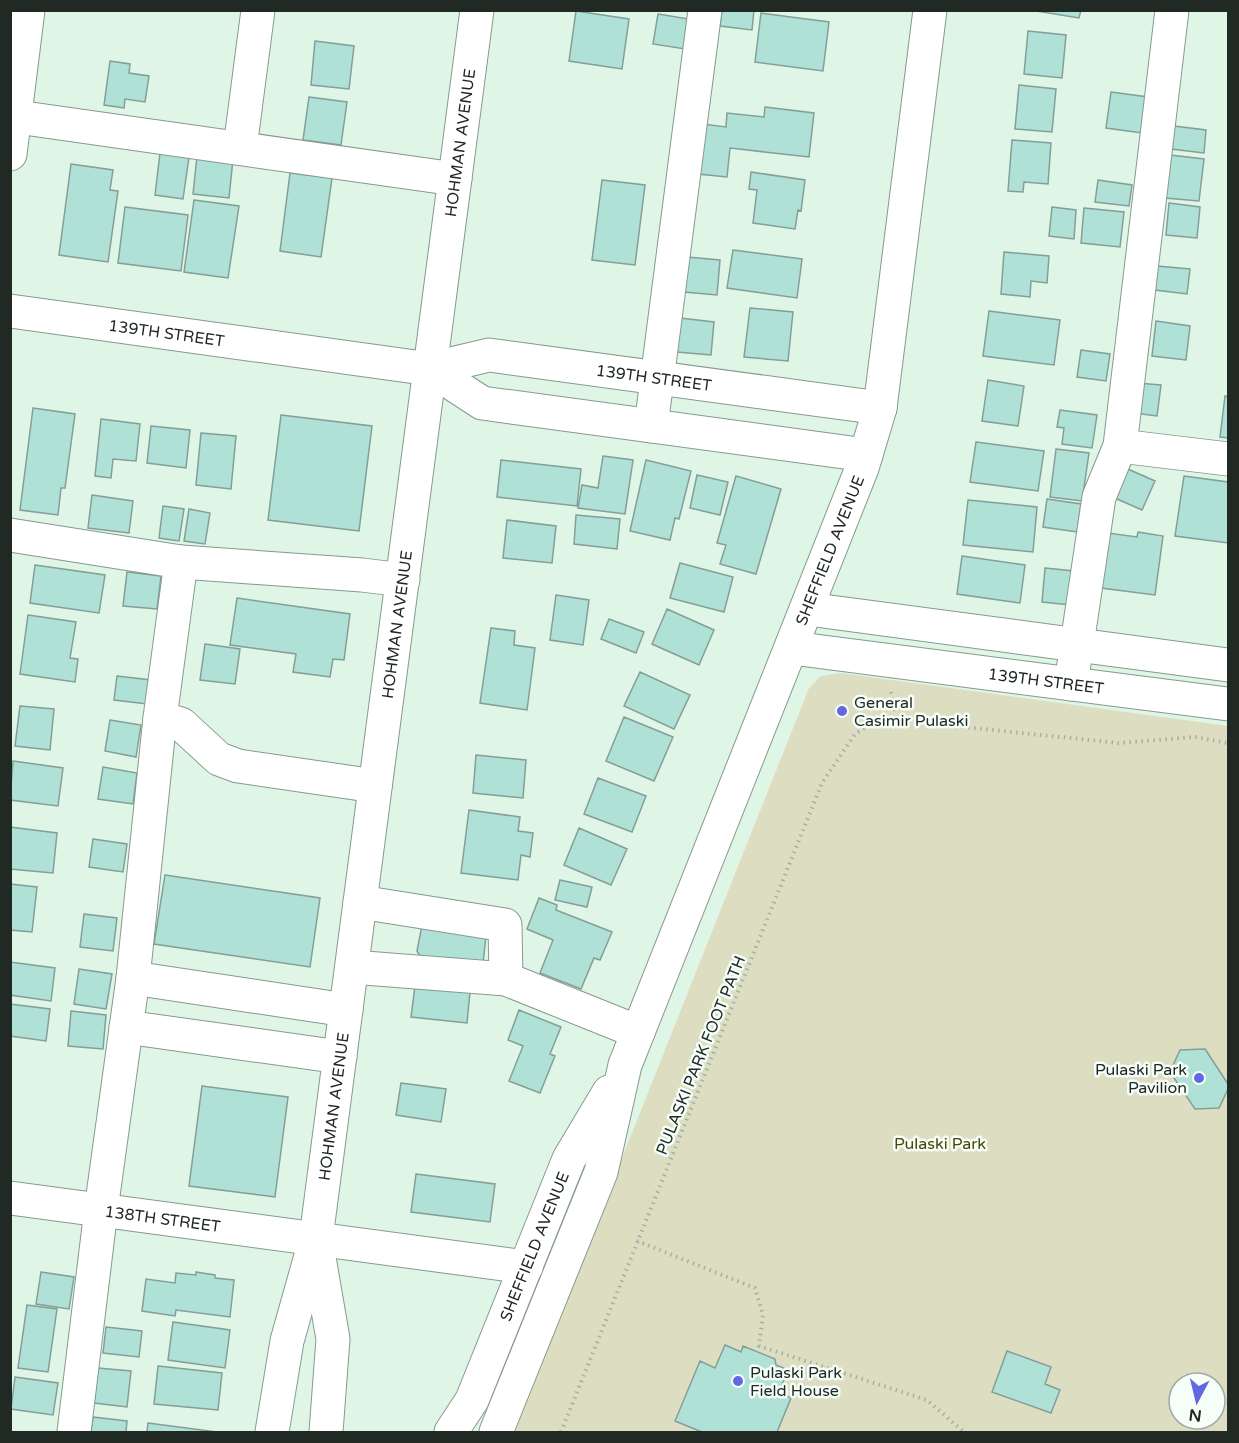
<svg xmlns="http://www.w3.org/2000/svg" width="1239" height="1443" viewBox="0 0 1239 1443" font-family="'Varela Round',sans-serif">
  <rect width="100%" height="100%" fill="#dff5e6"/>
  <path fill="#ddddc2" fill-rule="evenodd" d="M840 673 1228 726V1432H513L809 688 821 676ZM1179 1383H1215V1419H1179Z"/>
  <path fill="#afe1d6" stroke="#849e98" stroke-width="1.5" d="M722 10H754L752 30 720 26Z
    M1030 10H1081L1079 18Z
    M576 11 629 19 622 69 569 61Z
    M761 13 829 22 823 71 755 62Z
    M658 14 689 19 685 49 653 44Z
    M1028 31 1066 35 1062 78 1024 74Z
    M315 41 354 46 349 89 311 85Z
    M110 61 130 64 129 73 149 76 145 102 125 99 124 108 104 105Z
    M1019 85 1056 89 1052 132 1015 129Z
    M1111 92 1148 97 1142 133 1106 128Z
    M309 97 347 102 341 145 303 140Z
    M765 107 814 113 809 157 730 148 727 177 698 174 703 124 726 127 727 113 764 117Z
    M1174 126 1206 130 1204 153 1171 149Z
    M1012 140 1051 143 1048 184 1024 182 1023 192 1008 191Z
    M160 153 189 157 183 199 155 195Z
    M1170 155 1204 159 1199 201 1165 198Z
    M197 156 233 159 229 198 193 194Z
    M71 164 113 170 110 190 118 191 108 262 59 255Z
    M751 172 805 180 801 211 798 210 795 229 753 223 757 190 749 189Z
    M290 173 332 178 321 257 280 251Z
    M602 180 645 185 635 265 592 260Z
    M1098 180 1132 185 1129 206 1095 202Z
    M194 200 239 206 228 278 184 272Z
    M1169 203 1200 207 1197 238 1166 235Z
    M125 207 188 215 181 271 118 263Z
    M1052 207 1076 210 1074 239 1049 236Z
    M1084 208 1124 212 1120 247 1081 243Z
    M733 250 802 259 797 298 727 288Z
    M1004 252 1049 256 1047 283 1031 281 1030 297 1001 294Z
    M687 257 720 260 717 295 684 292Z
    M1157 266 1190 269 1187 294 1155 290Z
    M750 308 793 312 788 361 744 357Z
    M989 311 1060 320 1054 365 983 356Z
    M680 318 714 322 711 355 677 352Z
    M1156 321 1190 326 1186 360 1152 356Z
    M1081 350 1110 354 1106 381 1077 377Z
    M988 380 1024 386 1018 426 982 421Z
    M1137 383 1161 385 1157 416 1134 413Z
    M1225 396 1228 397V438L1220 437Z
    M33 408 75 414 65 488H61L58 515 20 510Z
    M1060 410 1097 415 1092 448 1062 444 1064 428 1057 427Z
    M281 415 372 426 359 531 268 520Z
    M101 419 140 424 136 461 113 459 111 478 95 476Z
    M151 426 190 430 186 468 147 463Z
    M201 433 236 436 231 489 196 485Z
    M976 442 1044 451 1038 491 970 482Z
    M1056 449 1089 453 1082 501 1050 497Z
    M603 456 633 460 625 514 578 508 582 485 598 488Z
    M501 460 581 469 577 506 497 497Z
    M646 460 691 471 679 519 675 518 670 540 630 531Z
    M1121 466 1155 481 1142 510 1108 495Z
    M697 475 728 482 720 515 690 508Z
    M736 476 781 489 756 574 720 564 726 545 717 543Z
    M1184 476 1228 482V543L1175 536Z
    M92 495 133 501 129 533 88 528Z
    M1047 499 1081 504 1077 532 1043 527Z
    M968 500 1037 507 1033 552 963 545Z
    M163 506 184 509 179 541 159 538Z
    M189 509 210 513 205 544 184 541Z
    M576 515 620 519 617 549 574 544Z
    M507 520 556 526 552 563 503 558Z
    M1138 532 1163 536 1155 595 1101 588 1108 533 1137 537Z
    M962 556 1025 565 1020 603 957 594Z
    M680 563 733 577 724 612 670 598Z
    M35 565 105 575 99 613 30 603Z
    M1045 568 1074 571 1071 605 1042 602Z
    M127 572 161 576 157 609 123 606Z
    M556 595 589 600 583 645 550 640Z
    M237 598 350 614 344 660 333 659 330 677 293 672 296 654 230 645Z
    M667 609 714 630 699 665 652 644Z
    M28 615 76 622 70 658 78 659 75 682 20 674Z
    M609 619 644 632 636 653 601 639Z
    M491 628 515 631 514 645 535 648 527 710 480 703Z
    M205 644 240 649 235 684 200 680Z
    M640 672 690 695 674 729 624 706Z
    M117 676 151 680 147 704 114 700Z
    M20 706 54 709 50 750 15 746Z
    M624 717 673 737 654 781 606 761Z
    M110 720 141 725 136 757 105 751Z
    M476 755 526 760 523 798 473 793Z
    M13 761 63 768 58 806 10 800Z
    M103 767 137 773 133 804 98 799Z
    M598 778 646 796 632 832 584 814Z
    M469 810 520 817 518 831 533 833 530 857 521 855 518 880 461 873Z
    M10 827 57 833 53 873 10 869Z
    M579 828 627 849 611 885 564 865Z
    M93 839 127 844 123 872 89 867Z
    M165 875 320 898 310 967 154 944Z
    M560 880 592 887 587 907 555 900Z
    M10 884 37 887 32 932 10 930Z
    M539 898 557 905 556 910 612 932 600 960 594 958 581 989 540 973 553 940 527 929Z
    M84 914 117 918 113 951 80 947Z
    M422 925 486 936 483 963 420 956 417 951Z
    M10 962 55 968 51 1001 10 995Z
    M79 969 112 974 106 1009 74 1004Z
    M415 986 470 992 467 1023 411 1017Z
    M10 1004 50 1009 46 1041 10 1036Z
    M519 1010 561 1027 550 1054 555 1056 540 1093 509 1081 523 1046 508 1040Z
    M71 1011 106 1015 103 1049 68 1046Z
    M1205 1049 1228 1084V1089L1219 1108 1195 1109 1170 1072 1180 1050Z
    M401 1083 446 1089 441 1122 396 1115Z
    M202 1086 288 1097 275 1197 189 1186Z
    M416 1174 495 1184 490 1222 411 1212Z
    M41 1272 74 1277 69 1309 36 1304Z
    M196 1272 215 1275V1278L234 1280 230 1317 176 1310 175 1316 142 1311 146 1279 175 1283 176 1273 196 1275Z
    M27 1305 57 1309 48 1372 18 1368Z
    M173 1322 230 1330 225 1368 168 1360Z
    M106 1327 142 1331 139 1357 103 1353Z
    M725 1345 741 1352 743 1346 775 1359 776 1365 788 1370 779 1392 791 1398 777 1432H702L675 1421 700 1361 715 1368Z
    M1007 1351 1051 1367 1045 1384 1060 1390 1051 1413 992 1392Z
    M158 1366 222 1373 218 1410 154 1404Z
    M98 1368 131 1371 127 1407 94 1403Z
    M15 1377 58 1383 53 1415 11 1409Z
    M93 1417 127 1421 126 1432H91Z
    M148 1423 217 1432H147Z"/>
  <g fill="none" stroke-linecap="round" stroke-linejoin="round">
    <defs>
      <g id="minor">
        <path d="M10 116 455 179"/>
        <path d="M240 148 258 10"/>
        <path d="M10 154 28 10"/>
        <path id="s1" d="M10 311 430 369 489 355 880 408"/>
        <path d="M430 369 482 403 866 455"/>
        <path d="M651 426 705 10"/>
        <path d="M1120 446 1228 459"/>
        <path d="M10 535 181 562 362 575 403 580"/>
        <path d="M808 609 1228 665"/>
        <path id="s2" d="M792 648 1228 704"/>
        <path d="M1071 684 1099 497 1120 446 1172 10"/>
        <path d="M160 718 181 724 219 759 238 766 375 786"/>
        <path d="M360 902 505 925 506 979"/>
        <path d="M352 967 506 979 638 1032"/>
        <path d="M133 978 346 1010"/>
        <path d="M126 1027 340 1057"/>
        <path id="s3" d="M10 1198 526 1267"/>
        <path d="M74 1432 101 1210 133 978 160 718 181 562"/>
        <path id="s4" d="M451 1432 472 1400 569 1159 609 1092"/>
        <path id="s5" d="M496 1432 601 1172 625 1065 862 468 880 408 930 10"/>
      </g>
      <g id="major">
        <path d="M317 1246 333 1339 326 1432"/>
        <path id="s6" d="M272 1432 287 1341 316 1238 477 10"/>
      </g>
    </defs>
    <use href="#minor" stroke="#869a8d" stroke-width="35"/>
    <use href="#major" stroke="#869a8d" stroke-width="35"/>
    <path stroke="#a1b2a7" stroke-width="4" stroke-dasharray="1.5 4.5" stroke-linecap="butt" d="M891 692 897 720
      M637 1241 755 1288 763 1315 759 1346 927 1400 964 1432
      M561 1432 822 783 855 734 876 721 897 720 1118 743 1195 737 1228 743"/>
    <use href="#minor" stroke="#fff" stroke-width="33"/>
    <use href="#major" stroke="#fff" stroke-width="33"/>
  </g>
  <g fill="#6168e0" stroke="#f5fef8" stroke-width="2">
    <circle cx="842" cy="711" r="6"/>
    <circle cx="1199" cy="1078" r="6"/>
    <circle cx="738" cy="1381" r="6"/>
  </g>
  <g text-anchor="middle" stroke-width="5" stroke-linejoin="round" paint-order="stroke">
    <g font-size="16" fill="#212924" stroke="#f5fef8">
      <text dy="6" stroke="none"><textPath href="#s6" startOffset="1304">HOHMAN AVENUE</textPath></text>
      <text dy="6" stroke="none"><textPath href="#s1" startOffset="158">139TH STREET</textPath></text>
      <text dy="6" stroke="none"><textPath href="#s1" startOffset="651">139TH STREET</textPath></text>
      <text dy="6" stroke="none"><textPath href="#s5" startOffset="944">SHEFFIELD AVENUE</textPath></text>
      <text dy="6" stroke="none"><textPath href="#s6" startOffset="818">HOHMAN AVENUE</textPath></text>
      <text dy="6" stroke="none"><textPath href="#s2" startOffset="256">139TH STREET</textPath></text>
      <text transform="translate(700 1055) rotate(-68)" y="6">PULASKI PARK FOOT PATH</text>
      <text dy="6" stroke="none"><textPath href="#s6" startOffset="332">HOHMAN AVENUE</textPath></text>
      <text dy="6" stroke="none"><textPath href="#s3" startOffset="154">138TH STREET</textPath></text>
      <text dy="6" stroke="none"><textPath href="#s4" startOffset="204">SHEFFIELD AVENUE</textPath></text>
    </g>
    <g font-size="16" fill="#212924" stroke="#f5fef8" text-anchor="start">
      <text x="854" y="708">General<tspan x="854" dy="18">Casimir Pulaski</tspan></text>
      <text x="1187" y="1075" text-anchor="end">Pulaski Park<tspan x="1187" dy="18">Pavilion</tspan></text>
      <text x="750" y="1378">Pulaski Park<tspan x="750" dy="18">Field House</tspan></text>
    </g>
    <g font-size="16" fill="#494700" stroke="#f5fef8">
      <text x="940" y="1149">Pulaski Park</text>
    </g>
  </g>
  <rect width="1239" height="1443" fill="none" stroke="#212924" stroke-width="24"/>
  <g transform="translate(1197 1401) rotate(187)"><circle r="28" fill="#f5fef8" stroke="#a0a9a3" stroke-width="1.5"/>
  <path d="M0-4.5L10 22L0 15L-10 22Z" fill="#6168e0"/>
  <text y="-9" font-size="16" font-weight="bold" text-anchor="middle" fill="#212924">N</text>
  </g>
</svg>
